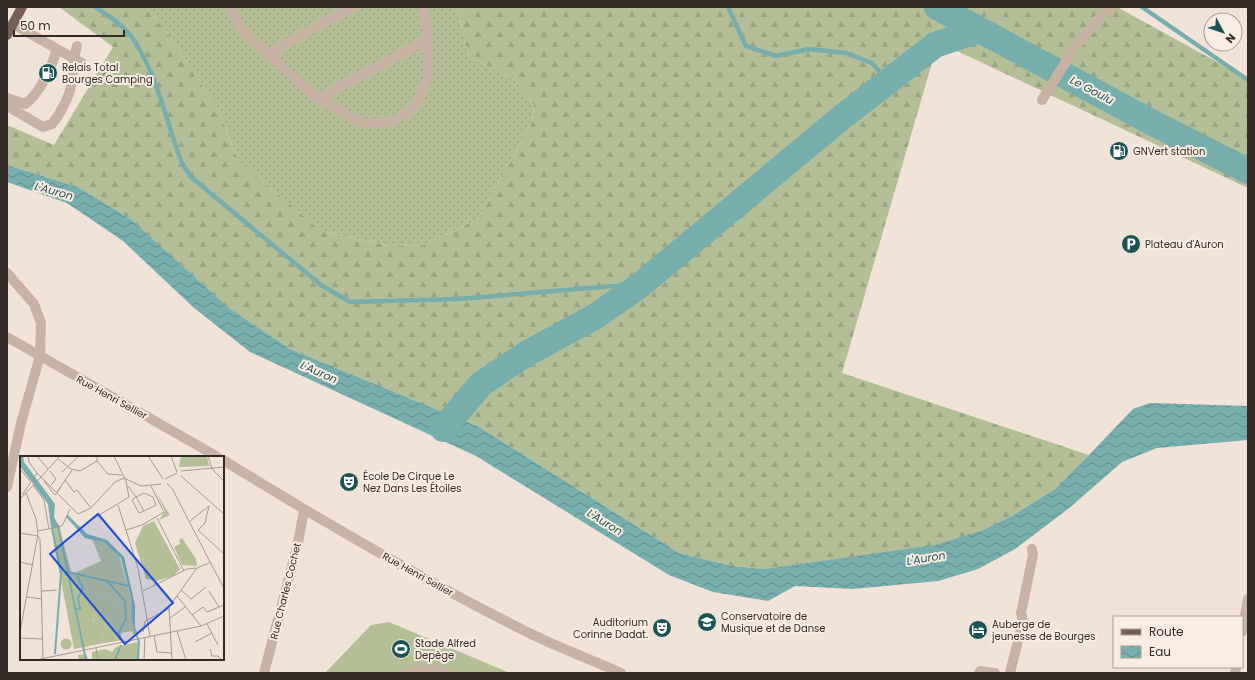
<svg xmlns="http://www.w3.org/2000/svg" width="1255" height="680" viewBox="0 0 1255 680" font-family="Poppins,sans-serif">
  <defs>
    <pattern id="grass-dots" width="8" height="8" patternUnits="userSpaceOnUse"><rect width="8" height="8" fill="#b4bf97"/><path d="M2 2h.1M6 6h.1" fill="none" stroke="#9ba482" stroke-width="1.8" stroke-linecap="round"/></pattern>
    <pattern id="forest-firs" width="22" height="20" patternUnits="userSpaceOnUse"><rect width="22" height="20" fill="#b4bf97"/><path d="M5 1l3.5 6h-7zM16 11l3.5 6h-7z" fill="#9ba482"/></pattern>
    <pattern id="water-waves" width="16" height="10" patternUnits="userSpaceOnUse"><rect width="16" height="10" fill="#76adad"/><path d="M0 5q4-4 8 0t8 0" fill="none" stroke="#618d8d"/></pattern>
  </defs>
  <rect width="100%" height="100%" fill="#f1e3d7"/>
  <path fill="url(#grass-dots)" d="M146 7H457L469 57 514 79 534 105 532 122 478 219 424 245 391 246 321 231 238 160 220 113 172 39Z"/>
  <path fill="url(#forest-firs)" d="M59 7H146L172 39 220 113 238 160 321 231 391 246 424 245 478 219 532 122 534 105 514 79 469 57 457 7H1117L1248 79V188L938 42 842 373 1089 455 1055 489 1012 516 983 530 935 546 764 569 732 566 679 553 479 427 290 349 229 308 132 220 78 187 7 165V125L54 145 113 47Z"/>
  <path fill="#b4bf97" d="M389 622 510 673H325L371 625Z"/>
  <path fill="url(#water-waves)" d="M7 165 78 187 132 220 229 308 290 349 479 427 679 553 732 566 764 569 935 545 983 530 1012 516 1055 489 1089 455 1133 409 1150 403 1248 406V440L1157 448 1122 462 1068 509 1015 549 978 569 938 581 853 589 795 586 768 601 713 592 669 575 476 456 250 352 193 307 123 241 67 203 7 182Z"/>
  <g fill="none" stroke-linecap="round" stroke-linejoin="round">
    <path stroke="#76adad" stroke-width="4.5" d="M95 7C107 15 122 24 131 36 157 72 166 122 182 163L191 177 321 285 350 302 458 299 614 286H639
      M728 7 746 46 776 56 809 49 846 53 872 63 888 81
      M1142 7 1248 80"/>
    <path stroke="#76adad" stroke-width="26" d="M937 7 1153 123 1248 171
      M443 429 481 384 526 354 596 316 639 286 841 118 935 45 979 30"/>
    <path stroke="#c8b2a3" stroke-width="10" d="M230 7 243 31 318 99 362 123 393 122 415 106 428 78V39L424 7
      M57 49 82 63
      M267 54 353 7
      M7 98 25 104C40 94 52 66 57 49L13 24
      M318 99 428 39
      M1042 100 1075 47 1109 7
      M7 106 43 127 52 124C61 113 71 94 72 80 74 68 73 58 77 46
      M7 273 34 304 41 323 40 356 21 423 7 487
      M7 337 218 457
      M223 460C322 521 423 580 527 632 557 647 590 659 621 673
      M1242 632 1248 599
      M264 673 298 543 304 510
      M405 673 432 669 448 673
      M979 673 980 671 995 673
      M1010 673 1023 621 1021 613 1033 555 1032 549
      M1235 673 1236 667"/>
    <path stroke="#755f56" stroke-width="10" d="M7 35 22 7"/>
  </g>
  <defs>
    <symbol id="fuel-disc" viewBox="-11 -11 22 22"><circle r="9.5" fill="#1b5354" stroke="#f9ede3"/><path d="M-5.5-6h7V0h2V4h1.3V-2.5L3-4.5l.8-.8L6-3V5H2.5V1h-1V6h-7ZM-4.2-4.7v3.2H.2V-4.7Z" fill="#fff"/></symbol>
    <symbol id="parking-disc" viewBox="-11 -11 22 22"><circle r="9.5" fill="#1b5354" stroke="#f9ede3"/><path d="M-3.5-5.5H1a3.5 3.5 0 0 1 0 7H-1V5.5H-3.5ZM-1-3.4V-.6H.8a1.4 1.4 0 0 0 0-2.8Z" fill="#fff"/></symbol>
    <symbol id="theatre-disc" viewBox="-11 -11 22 22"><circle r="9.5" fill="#1b5354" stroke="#f9ede3"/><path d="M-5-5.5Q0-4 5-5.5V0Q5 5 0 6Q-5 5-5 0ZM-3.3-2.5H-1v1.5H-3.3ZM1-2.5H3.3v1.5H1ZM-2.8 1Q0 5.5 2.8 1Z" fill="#fff"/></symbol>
    <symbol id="university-disc" viewBox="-11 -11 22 22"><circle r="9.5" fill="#1b5354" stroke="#f9ede3"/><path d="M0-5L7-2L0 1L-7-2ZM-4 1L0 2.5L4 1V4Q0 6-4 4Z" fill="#fff"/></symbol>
    <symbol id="hotel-disc" viewBox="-11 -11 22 22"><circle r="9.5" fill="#1b5354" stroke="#f9ede3"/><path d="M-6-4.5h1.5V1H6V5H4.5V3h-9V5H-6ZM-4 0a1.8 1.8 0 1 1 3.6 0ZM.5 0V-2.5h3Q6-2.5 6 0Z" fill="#fff"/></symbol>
    <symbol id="stadium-disc" viewBox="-11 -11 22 22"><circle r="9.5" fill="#1b5354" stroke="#f9ede3"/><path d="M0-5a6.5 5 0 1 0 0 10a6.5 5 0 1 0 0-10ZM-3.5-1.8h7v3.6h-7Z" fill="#fff"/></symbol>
  </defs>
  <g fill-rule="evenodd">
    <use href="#fuel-disc" x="37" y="62" width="22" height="22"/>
    <use href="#fuel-disc" x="1108" y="140" width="22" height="22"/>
    <use href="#parking-disc" x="1120" y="233" width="22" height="22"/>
    <use href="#theatre-disc" x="338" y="471" width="22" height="22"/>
    <use href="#university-disc" x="696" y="611" width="22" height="22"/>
    <use href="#theatre-disc" x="651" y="617" width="22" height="22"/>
    <use href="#hotel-disc" x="967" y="619" width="22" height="22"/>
    <use href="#stadium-disc" x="390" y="638" width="22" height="22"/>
  </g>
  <g text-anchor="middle" stroke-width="4" stroke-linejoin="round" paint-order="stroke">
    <g font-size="10" fill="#332925" stroke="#f9ede3" text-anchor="start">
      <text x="62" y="71">Relais Total<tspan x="62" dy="12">Bourges Camping</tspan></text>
      <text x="1133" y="155">GNVert station</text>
      <text x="1145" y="248">Plateau d'Auron</text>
      <text x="363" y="480">École De Cirque Le<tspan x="363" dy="12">Nez Dans Les Étoiles</tspan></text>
      <text x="721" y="620">Conservatoire de<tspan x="721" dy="12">Musique et de Danse</tspan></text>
      <text x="648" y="626" text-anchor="end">Auditorium<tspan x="648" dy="12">Corinne Dadat.</tspan></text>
      <text x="992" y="628">Auberge de<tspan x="992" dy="12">jeunesse de Bourges</tspan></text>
      <text x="415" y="647">Stade Alfred<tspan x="415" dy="12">Depège</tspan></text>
    </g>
    <g font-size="10" fill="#332925" stroke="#f9ede3">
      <text transform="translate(112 397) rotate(29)" y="4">Rue Henri Sellier</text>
      <text transform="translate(418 574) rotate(29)" y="4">Rue Henri Sellier</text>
      <text transform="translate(285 591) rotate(-76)" y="4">Rue Charles Cochet</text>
    </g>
    <g font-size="11" font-style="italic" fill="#1b5354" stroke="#f9ede3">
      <text transform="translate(1092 90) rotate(28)" y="4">Le Goulu</text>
      <text transform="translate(54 191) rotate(16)" y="4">L'Auron</text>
      <text transform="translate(319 372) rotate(24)" y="4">L'Auron</text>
      <text transform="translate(605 522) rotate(32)" y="4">L'Auron</text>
      <text transform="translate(926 558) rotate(-9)" y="4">L'Auron</text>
    </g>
  </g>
  <g transform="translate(20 456)">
    <rect width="204" height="204" fill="#f1e3d7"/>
    <path d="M161 0H187L189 10 159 11ZM135 35 150 59 139 64 145 55ZM162 82 176 103 177 110 162 109 154 91 160 88 159 84ZM92 140 102 151V161L96 179 97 185 84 187 82 179 74 169V160L81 151 80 143ZM118 186 116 204H58V199L66 198 68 203H72V196L85 193 92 196 96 191Z" fill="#b4bf97"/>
    <path d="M39 70 52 118 81 105 72 83 84 86 99 99 112 146V165L117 180 114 181 112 175 101 177 102 184 97 185 96 179 102 151 92 141 82 142 81 151 73 165 82 179 84 187 54 193 31 72Z" fill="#b4bf97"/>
    <path d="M134 65 160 113 153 120 137 125 126 123 115 87 123 70ZM40.5 188a5.5 5.5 0 1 1 11 0a5.5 5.5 0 1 1-11 0Z" fill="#b4bf97"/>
    <path d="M0 0H3L4 6 35 48 34 61 39 70 31 72 28 48 0 10ZM48 59 67 78 87 84 104 101 115 149V171L120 186 119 204H116L118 186 112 165V146L101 102 84 86 65 82 46 61Z" fill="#76adad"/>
    <path fill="none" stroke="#76adad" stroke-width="2" d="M38 69 66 204M32 72 41 117 35 198M48 116 109 130M87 125 105 145 106 163 99 176 100 184M56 153H60L58 142 63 132 57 120M95 204 101 189"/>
    <path fill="none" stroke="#a59990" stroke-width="1" d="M8 0 9 6 17 17 58 58 71 52 95 26 104 22M17 0 28 13M128 0 143 23M151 0 157 16M188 0 192 13 204 25M38 3 51 13 60 15 77 5V0M77 5 88 18 102 19M0 13 10 25M30 15 36 23 31 29M161 15 204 11M42 16 59 0M22 20 40 0M161 20 204 58M104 22 121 30 141 28M145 23 157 17M45 24 54 36 57 34 70 51M24 25 35 39 41 31M147 27 153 34 190 106M13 29 24 44 29 73M108 30 116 41 112 44 119 57 124 55 136 49 133 41 124 37 116 41 124 55M37 36 52 14M2 39 17 17M0 43 22 20M98 49 118 112 130 180M137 62 164 115M71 64 109 41 106 25 94 0M170 65 189 50M106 74 122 69 144 56 131 30M178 74 204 98M178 74 185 67 189 50M18 75 42 70 50 53M0 77 18 80 20 83 23 204M0 106 13 109M192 109 190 106 204 132M161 134 171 143 186 131M22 135 37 134M123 135 167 113 176 112M189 135 199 151M157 140 181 170M7 141 22 143M172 159 183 151 187 156 204 149M149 163 165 151M187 168 198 189M157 175 166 204M0 176 18 78 16 63 6 37M123 176 125 165 149 153M134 179 137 196 151 197M0 182 22 183M175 186 192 177M76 192 78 204M190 193 192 200H198L201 204M16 204 181 170 204 160M124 204 125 181M152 204 149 151 177 112 189 107"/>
    <path fill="#1d4ed8" fill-opacity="0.15" stroke="#1d4ed8" stroke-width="2" d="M78 58 153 147 105 188 30 98Z"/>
    <rect width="204" height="204" fill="none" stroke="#332925" stroke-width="2"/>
  </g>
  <rect width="1255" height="680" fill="none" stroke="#332925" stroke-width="16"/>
  <rect x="1113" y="616" width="130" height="52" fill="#f9ede3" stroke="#aa9f97"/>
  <rect x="1121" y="629" width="20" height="6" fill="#755f56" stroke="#aa9f97"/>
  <text x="1149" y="636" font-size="12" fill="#332925">Route</text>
  <rect x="1121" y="646" width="20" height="12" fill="url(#water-waves)" stroke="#aa9f97"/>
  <text x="1149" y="656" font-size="12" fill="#332925">Eau</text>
  <g transform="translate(1223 32) rotate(130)"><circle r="19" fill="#f9ede3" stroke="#aa9f97"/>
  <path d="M0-3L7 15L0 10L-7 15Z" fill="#1b5354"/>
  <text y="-6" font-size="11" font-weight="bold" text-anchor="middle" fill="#332925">N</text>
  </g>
  <path d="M14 30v6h110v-6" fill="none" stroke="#332925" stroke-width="2"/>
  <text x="20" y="30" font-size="12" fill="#332925" stroke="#f9ede3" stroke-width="3" paint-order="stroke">50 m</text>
</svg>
